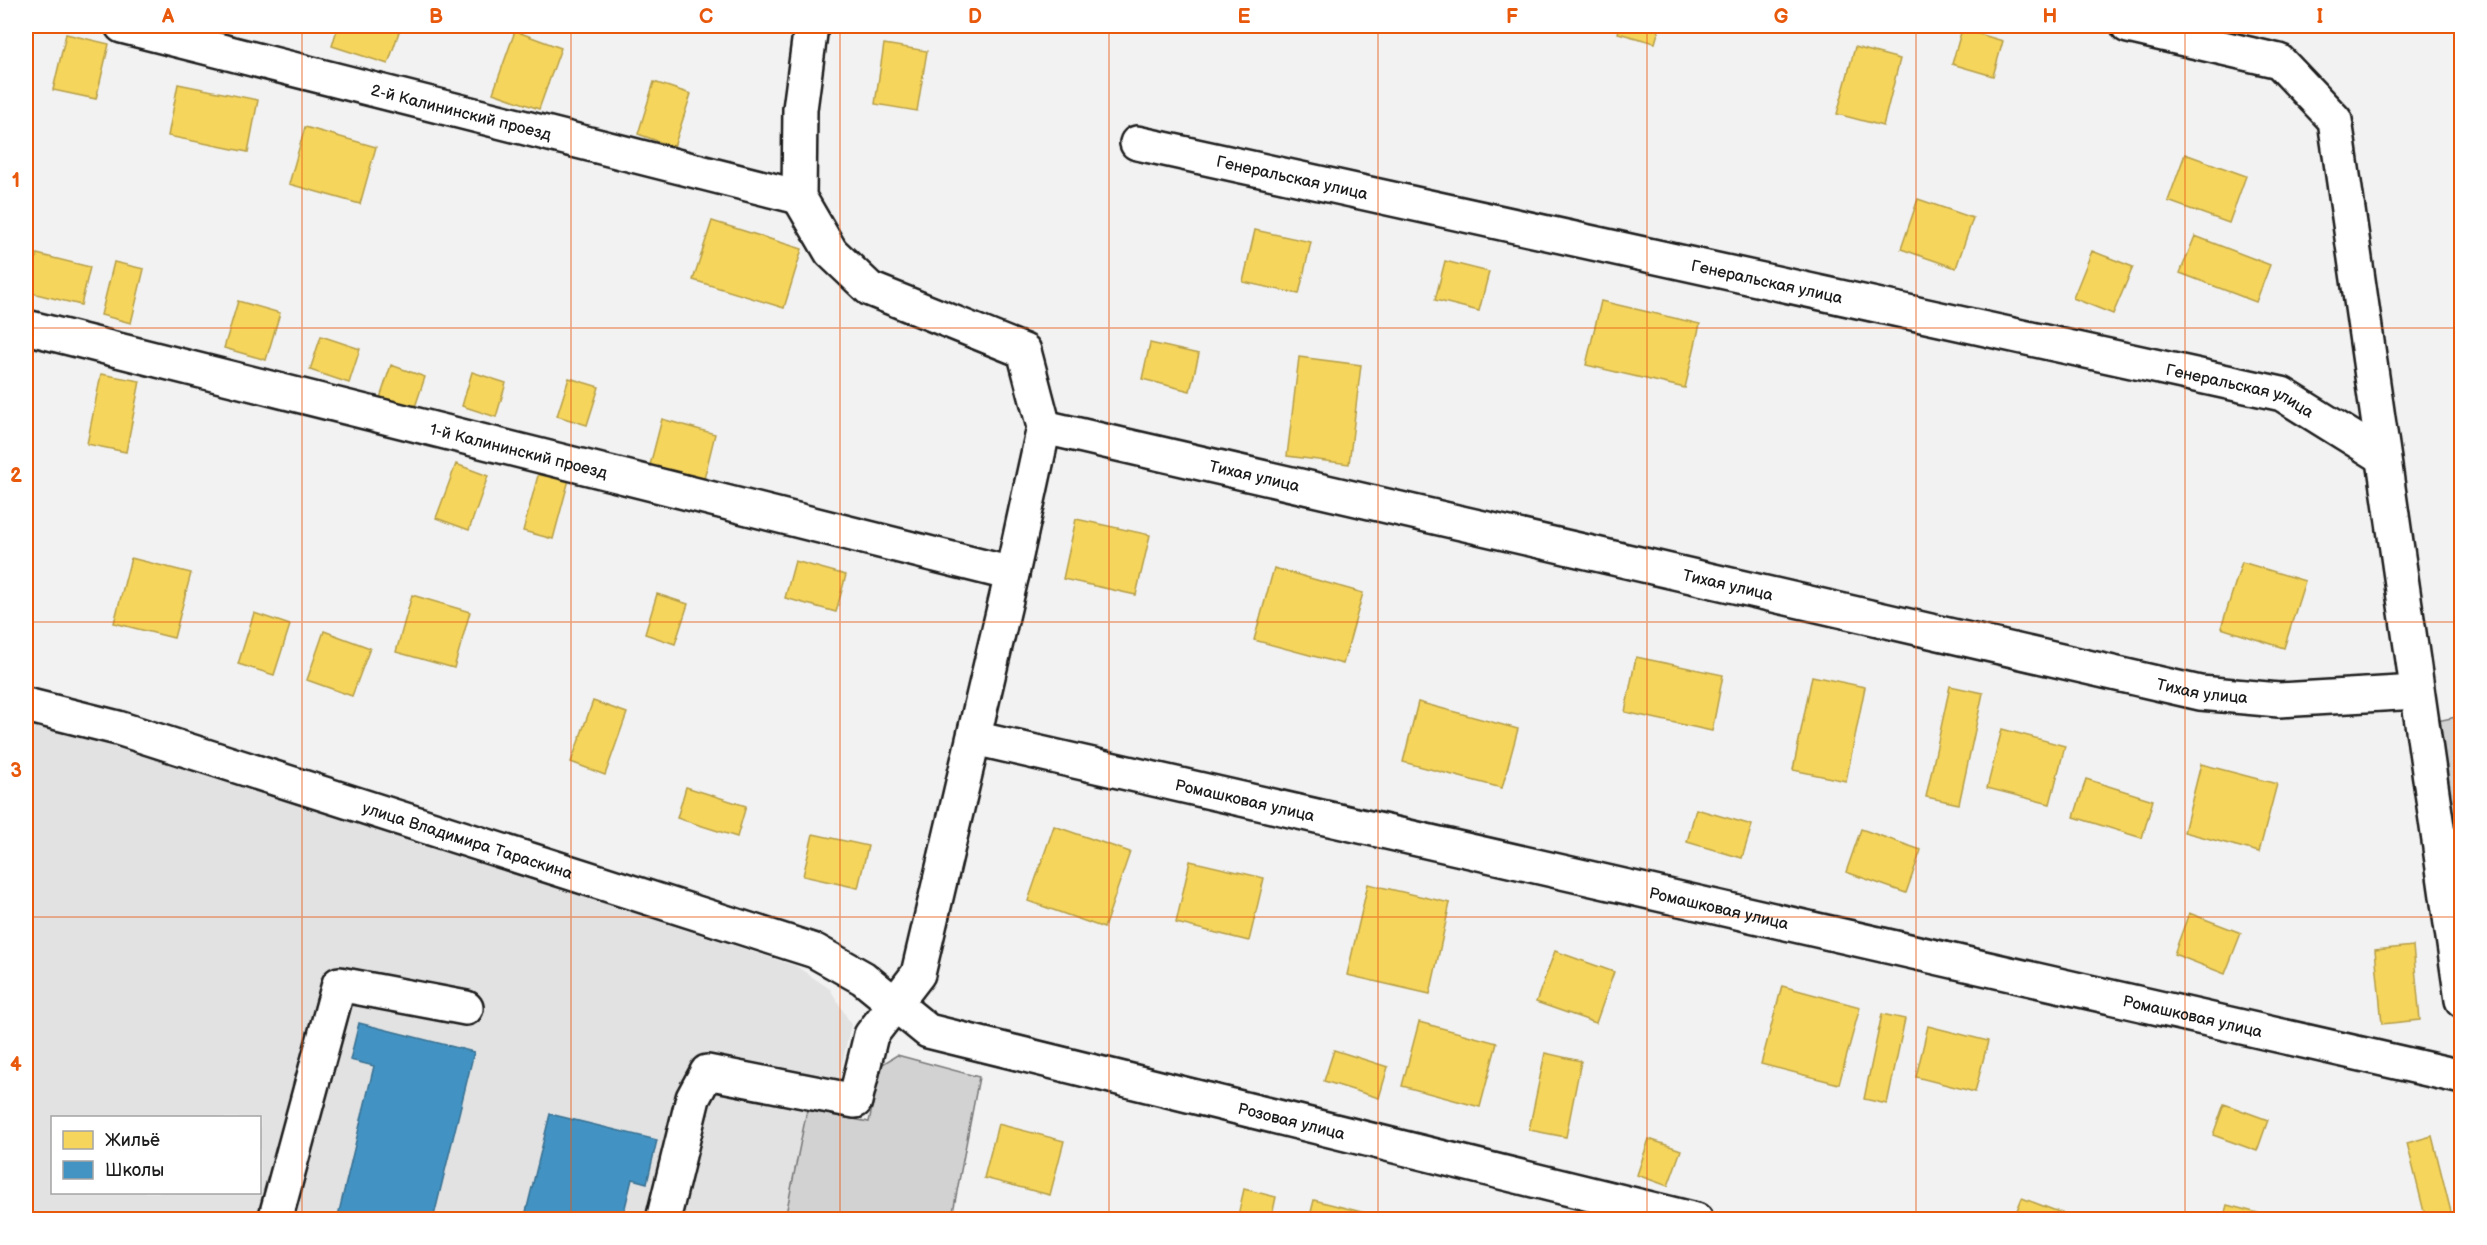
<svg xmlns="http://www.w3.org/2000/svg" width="2487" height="1245" viewBox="0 0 2487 1245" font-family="'Balsamiq Sans',sans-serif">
  <rect width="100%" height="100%" fill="#f2f2f2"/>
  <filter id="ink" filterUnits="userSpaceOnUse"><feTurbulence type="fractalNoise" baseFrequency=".0167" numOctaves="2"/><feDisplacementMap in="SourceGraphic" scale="12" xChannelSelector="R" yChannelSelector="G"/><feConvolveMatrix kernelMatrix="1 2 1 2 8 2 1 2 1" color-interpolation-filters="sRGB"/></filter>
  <g filter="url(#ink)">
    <path fill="#e2e2e2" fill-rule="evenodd" d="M26 723 112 743 796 966 830 989 851 1024 838 1082 807 1110 785 1219 26 1220ZM52 1118H260V1192H52Z"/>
    <path fill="#d2d2d2" stroke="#777" stroke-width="1.5" d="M2461 716V886L2437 721Z
      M897 1055 979 1077 953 1212 959 1219H785L807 1110 869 1122 881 1065Z"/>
    <path fill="#f6d55c" stroke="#b59e49" stroke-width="1.5" d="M338 26H401L388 64 332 46Z
      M1620 26H1660L1655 43 1618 33Z
      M1962 29 2003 41 1993 76 1952 64Z
      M515 31 561 48 539 109 493 93Z
      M66 34 109 44 96 99 53 90Z
      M884 44 927 51 917 111 875 104Z
      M1855 47 1900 59 1883 126 1837 114Z
      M654 82 691 94 674 147 638 134Z
      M178 84 258 100 248 152 168 136Z
      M305 127 376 147 360 204 289 184Z
      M2185 154 2246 176 2229 223 2168 201Z
      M1918 199 1973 218 1956 268 1901 249Z
      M712 221 802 249 784 308 693 280Z
      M1255 230 1311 242 1299 294 1243 282Z
      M2195 236 2270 265 2256 302 2180 273Z
      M2092 251 2133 267 2113 314 2073 298Z
      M37 254 90 267 81 305 28 292Z
      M1445 261 1489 272 1479 311 1435 300Z
      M114 262 144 269 131 323 101 315Z
      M238 301 280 313 266 360 224 348Z
      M1601 301 1700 324 1685 388 1586 365Z
      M321 336 360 349 349 383 310 370Z
      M1150 343 1199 354 1190 391 1142 379Z
      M1299 357 1361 365 1349 464 1287 456Z
      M391 365 425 377 413 413 379 401Z
      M472 372 506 383 496 417 462 406Z
      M101 374 140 381 126 452 87 444Z
      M569 378 599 387 587 425 557 416Z
      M662 419 715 434 703 483 649 469Z
      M456 464 488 476 469 530 436 518Z
      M540 468 570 476 553 539 523 531Z
      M1076 519 1150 535 1136 595 1063 579Z
      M131 558 191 573 174 638 114 623Z
      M795 561 846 575 836 612 785 598Z
      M2242 562 2305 581 2284 648 2221 628Z
      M1274 568 1363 593 1343 664 1254 640Z
      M657 594 688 604 675 644 645 634Z
      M412 595 470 612 454 668 396 652Z
      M254 613 290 625 274 675 238 664Z
      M324 631 370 648 352 696 307 680Z
      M1636 657 1723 675 1712 731 1625 712Z
      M1812 676 1865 687 1846 781 1793 770Z
      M1950 686 1983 693 1959 804 1926 797Z
      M593 701 627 713 605 775 571 762Z
      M1418 702 1518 729 1502 788 1403 762Z
      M2002 729 2065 746 2050 804 1987 788Z
      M2201 764 2277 784 2259 852 2184 832Z
      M2086 779 2153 800 2142 838 2074 817Z
      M686 787 746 806 737 837 677 818Z
      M1696 809 1752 825 1742 858 1687 842Z
      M1054 826 1130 852 1104 928 1028 901Z
      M1861 829 1921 850 1906 893 1846 872Z
      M813 834 868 846 858 888 803 876Z
      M1190 861 1264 878 1249 941 1176 923Z
      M1368 884 1450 903 1430 994 1347 975Z
      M2189 913 2241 933 2225 974 2174 954Z
      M2413 946 2420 1020 2382 1024 2375 950Z
      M1555 951 1614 972 1596 1023 1536 1002Z
      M1782 986 1860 1007 1839 1084 1761 1064Z
      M1882 1014 1905 1019 1887 1104 1864 1099Z
      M1419 1022 1497 1043 1480 1107 1402 1086Z
      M1928 1026 1988 1041 1975 1092 1916 1077Z
      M1334 1050 1388 1067 1379 1098 1324 1081Z
      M1545 1053 1581 1061 1566 1137 1529 1130Z
      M2224 1104 2268 1120 2257 1151 2213 1135Z
      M998 1124 1064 1141 1050 1195 984 1178Z
      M2432 1136 2453 1220H2426L2407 1143Z
      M1649 1139 1681 1150 1668 1186 1637 1175Z
      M1244 1189 1276 1197 1271 1220H1237Z
      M2022 1198 2072 1217 2071 1220H2013Z
      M1314 1200 1366 1213 1364 1220H1309Z
      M2227 1205 2285 1220H2223Z"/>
    <path fill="#4393c3" stroke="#376f91" stroke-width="1.5" d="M359 1023 474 1052 433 1220H337L374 1066 350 1060Z
      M550 1114 657 1140 647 1183 632 1179 622 1220H524Z"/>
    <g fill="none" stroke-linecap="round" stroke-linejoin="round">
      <defs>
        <g id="minor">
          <path id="s1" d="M122 26 799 197"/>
          <path d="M2128 26 2279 61 2335 120 2462 1000"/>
          <path id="s2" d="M1137 143 2282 394 2383 457"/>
          <path id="s3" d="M26 327 1012 574"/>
          <path id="s4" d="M1044 427 2200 693 2279 700 2417 692"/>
          <path id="s5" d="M26 705 118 728 815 951 863 978 928 1031 1696 1220"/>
          <path id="s6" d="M974 738 2462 1077"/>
          <path d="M275 1220 339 984 466 1008"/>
          <path d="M663 1220 693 1098 707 1072 855 1101 871 1035 918 974 1012 574 1044 427 1024 351 870 289 831 252 799 197 800 109 811 26"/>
        </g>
      </defs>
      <use href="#minor" stroke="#1c1c1c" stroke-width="38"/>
      <use href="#minor" stroke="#fff" stroke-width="33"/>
    </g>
  </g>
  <path fill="none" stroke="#e8590c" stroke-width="1.5" stroke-opacity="0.55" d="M302 26V1220M571 26V1220M840 26V1220M1109 26V1220M1378 26V1220M1647 26V1220M1916 26V1220M2185 26V1220M26 328H2462M26 622H2462M26 917H2462"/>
  <g text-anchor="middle" stroke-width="6" stroke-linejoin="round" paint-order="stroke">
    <g font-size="16" fill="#1c1c1c" stroke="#fff">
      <text dy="6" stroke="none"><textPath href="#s1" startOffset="350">2-й Калининский проезд</textPath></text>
      <text dy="6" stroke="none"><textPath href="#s2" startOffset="159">Генеральская улица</textPath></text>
      <text dy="6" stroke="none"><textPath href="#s2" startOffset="645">Генеральская улица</textPath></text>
      <text dy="6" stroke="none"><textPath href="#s2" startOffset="1131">Генеральская улица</textPath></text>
      <text dy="6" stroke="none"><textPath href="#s3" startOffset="508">1-й Калининский проезд</textPath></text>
      <text dy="6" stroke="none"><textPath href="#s4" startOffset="216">Тихая улица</textPath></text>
      <text dy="6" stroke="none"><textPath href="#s4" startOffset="702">Тихая улица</textPath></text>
      <text dy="6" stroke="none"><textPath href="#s4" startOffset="1188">Тихая улица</textPath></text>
      <text dy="6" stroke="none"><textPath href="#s6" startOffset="278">Ромашковая улица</textPath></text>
      <text dy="6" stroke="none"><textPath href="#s5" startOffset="462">улица Владимира Тараскина</textPath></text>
      <text dy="6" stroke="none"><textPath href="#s6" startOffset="764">Ромашковая улица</textPath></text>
      <text dy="6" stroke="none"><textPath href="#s6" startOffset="1250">Ромашковая улица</textPath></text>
      <text dy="6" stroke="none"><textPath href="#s5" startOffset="1340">Розовая улица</textPath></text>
    </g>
  </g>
  <rect width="2487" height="1245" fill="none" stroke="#fff" stroke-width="66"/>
  <rect x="51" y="1116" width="210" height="78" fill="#ffffff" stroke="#a4a4a4" stroke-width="1.5"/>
  <rect x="63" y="1131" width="30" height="18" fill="#f6d55c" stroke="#a4a4a4" stroke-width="1.5"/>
  <text x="105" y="1146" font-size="18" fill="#1c1c1c">Жильё</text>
  <rect x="63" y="1161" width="30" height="18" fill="#4393c3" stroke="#a4a4a4" stroke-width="1.5"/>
  <text x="105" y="1176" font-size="18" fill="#1c1c1c">Школы</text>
  <rect x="33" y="33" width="2421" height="1179" fill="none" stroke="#e8590c" stroke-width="2"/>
  <g font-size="20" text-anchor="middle" font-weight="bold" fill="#e8590c">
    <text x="168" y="23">A</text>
    <text x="436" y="23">B</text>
    <text x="706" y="23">C</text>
    <text x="975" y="23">D</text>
    <text x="1244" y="23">E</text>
    <text x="1512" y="23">F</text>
    <text x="1781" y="23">G</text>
    <text x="2050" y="23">H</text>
    <text x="2320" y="23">I</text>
    <text x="16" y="187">1</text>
    <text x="16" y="482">2</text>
    <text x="16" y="777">3</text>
    <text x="16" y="1071">4</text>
  </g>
</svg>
